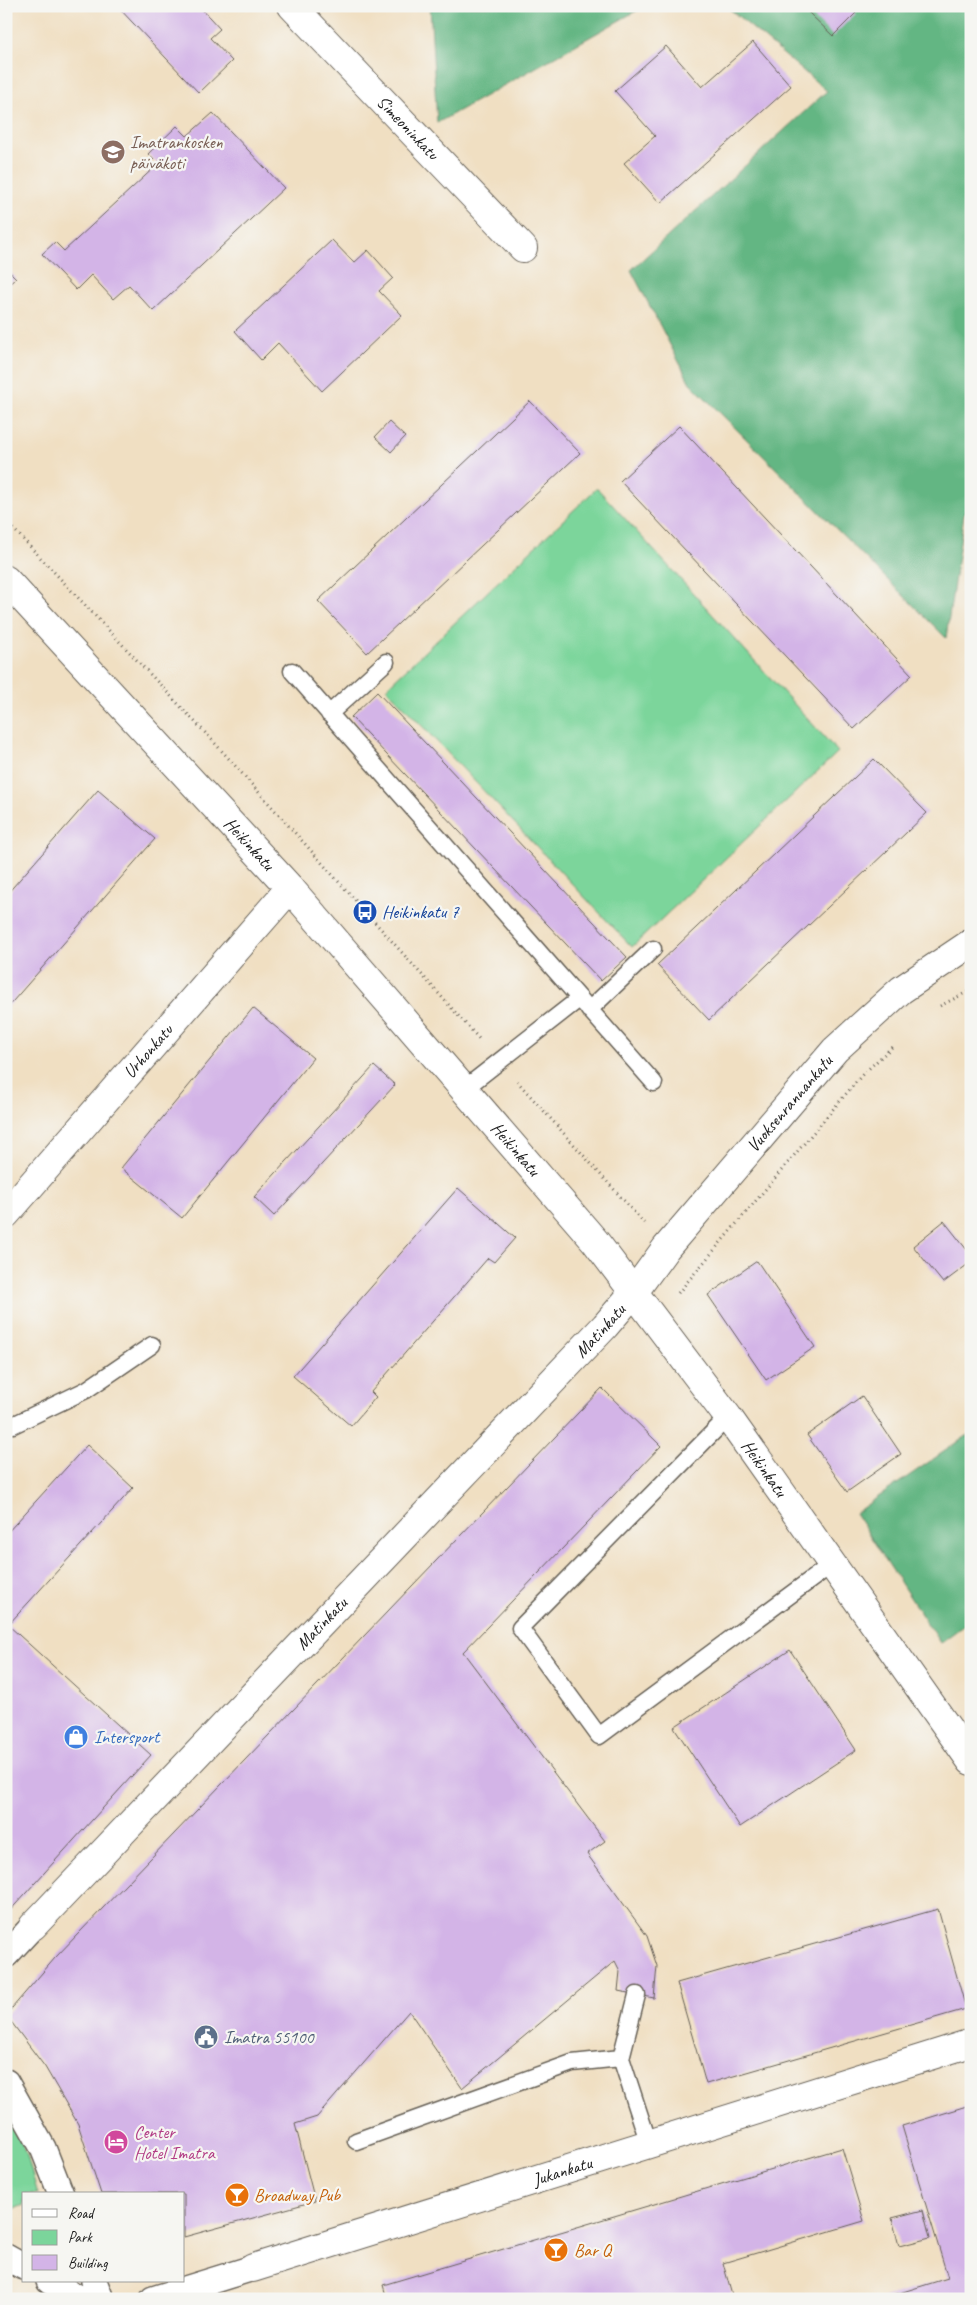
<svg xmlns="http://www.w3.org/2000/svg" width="977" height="2305" viewBox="0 0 977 2305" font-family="Caveat,sans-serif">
  <rect width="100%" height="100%" fill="#f6f6f2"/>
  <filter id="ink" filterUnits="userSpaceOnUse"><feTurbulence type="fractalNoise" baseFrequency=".02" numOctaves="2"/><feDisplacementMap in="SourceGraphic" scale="10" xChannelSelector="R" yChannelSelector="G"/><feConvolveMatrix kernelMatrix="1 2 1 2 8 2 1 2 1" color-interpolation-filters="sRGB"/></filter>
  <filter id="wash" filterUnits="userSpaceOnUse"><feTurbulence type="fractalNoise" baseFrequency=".0096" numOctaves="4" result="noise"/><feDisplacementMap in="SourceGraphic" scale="20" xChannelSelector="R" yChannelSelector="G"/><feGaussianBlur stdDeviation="1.12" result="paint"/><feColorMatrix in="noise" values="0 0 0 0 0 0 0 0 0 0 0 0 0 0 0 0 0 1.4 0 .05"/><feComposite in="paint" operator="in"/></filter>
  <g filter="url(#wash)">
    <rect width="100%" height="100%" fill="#f0dfc2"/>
    <path fill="#7bd59b" stroke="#4c785c" d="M597 488 838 752 632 947 386 688Z
      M6 2115 25 2149 38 2194H24V2205L6 2212Z"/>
    <path fill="#64b683" stroke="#406950" d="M430 6H645L437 123Z
      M726 6H971V499L964 514 946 638 690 383 631 270 827 91Z
      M971 1433V1620L940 1643 855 1513Z"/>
    <g id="blocks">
      <path fill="#d3b4e7" d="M117 6H199L220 29 210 38 232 61 199 93Z
        M812 6H849L856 13 833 36 807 11Z
        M753 42 791 86 660 203 624 163 655 136 615 91 666 46 702 87Z
        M213 113 284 188 153 311 129 285 113 299 91 275 76 290 42 254 55 242 64 251 158 164 148 154 177 126 187 136Z
        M332 240 354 263 368 250 393 278 379 291 402 315 322 391 278 343 261 360 235 331Z
        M6 268 16 278 6 287Z
        M530 401 580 453 367 653 318 601Z
        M389 422 405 437 391 452 375 437Z
        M679 426 912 675 854 729 620 481Z
        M377 692 627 957 601 981 351 717Z
        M874 759 927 813 709 1020 657 965Z
        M98 790 155 839 6 1009V895Z
        M253 1008 313 1058 182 1218 121 1168Z
        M374 1066 395 1085 274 1216 254 1197Z
        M458 1188 515 1238 494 1262 488 1258 371 1392 376 1397 351 1426 293 1376Z
        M944 1221 971 1255V1262L943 1283 913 1246Z
        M757 1261 815 1347 766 1380 708 1295Z
        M602 1388 661 1446 463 1652 605 1841 587 1854 647 1936 657 1966 654 1998 618 1991 620 1971 615 1961 462 2088 409 2011 317 2117 295 2124 315 2201 184 2237V2194H101L78 2124 45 2067 6 2015 55 1958Z
        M862 1396 901 1454 847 1492 807 1435Z
        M87 1445 133 1488 8 1625 151 1755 6 1915V1534Z
        M790 1650 856 1750 740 1827 674 1727Z
        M938 1909 966 2009 706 2084 677 1983Z
        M971 2105V2299H880L948 2278 902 2126Z
        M842 2148 864 2221 723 2263 733 2299H387L383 2285Z
        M923 2210 930 2238 899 2246 892 2218Z
        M6 2288 14 2299H6Z"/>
    </g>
  </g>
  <g filter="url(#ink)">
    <use href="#blocks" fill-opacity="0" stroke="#666056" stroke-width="1"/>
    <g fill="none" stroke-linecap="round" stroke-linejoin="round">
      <defs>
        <path id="service" d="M292 671 654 1083
          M329 714 386 662
          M589 1010 653 949
          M464 1089 579 999
          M728 1417 520 1628 599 1736 832 1564
          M6 1424 13 1425 86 1390 152 1345
          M637 1995 621 2058 649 2144
          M356 2141 572 2063 621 2058"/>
        <path id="pedestrian" d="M6 1955 33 1926
          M6 2082 43 2148 61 2194
          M6 2257 24 2267
          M49 2281 81 2299
          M94 2281 101 2299
          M153 2299 253 2268"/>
        <g id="minor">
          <path id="s1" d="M292 6 523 248"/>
          <path id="s2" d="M6 580 290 888 595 1241 728 1417 971 1761"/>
          <path id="s3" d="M6 1214 290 888"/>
          <path id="s4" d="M33 1926 605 1326 634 1292 666 1248 835 1050 901 990 971 943"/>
          <path id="s5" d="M253 2268 971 2043"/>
        </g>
      </defs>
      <use href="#service" stroke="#666056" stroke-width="19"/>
      <use href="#pedestrian" stroke="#666056" stroke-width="28"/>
      <use href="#minor" stroke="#666056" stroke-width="30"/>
      <path stroke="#666056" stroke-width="3" stroke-dasharray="1 4" stroke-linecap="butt" d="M6 521 213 741 481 1041
        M940 1006 971 990
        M517 1081 644 1223
        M678 1293 862 1075 892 1047"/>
      <use href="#service" stroke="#fff" stroke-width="16"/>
      <use href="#pedestrian" stroke="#fff" stroke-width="25"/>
      <use href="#minor" stroke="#fff" stroke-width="28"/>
    </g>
  </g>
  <defs>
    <symbol id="school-disc" viewBox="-11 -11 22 22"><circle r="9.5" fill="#8d6e63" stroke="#f6f6f2"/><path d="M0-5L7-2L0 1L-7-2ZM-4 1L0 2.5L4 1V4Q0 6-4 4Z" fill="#fff"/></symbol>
    <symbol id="bus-disc" viewBox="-11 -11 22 22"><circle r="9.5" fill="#1a4fb4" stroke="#f6f6f2"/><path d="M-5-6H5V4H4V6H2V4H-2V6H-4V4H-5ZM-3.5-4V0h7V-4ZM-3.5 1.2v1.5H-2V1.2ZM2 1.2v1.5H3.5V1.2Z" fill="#fff"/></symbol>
    <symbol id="shop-disc" viewBox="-11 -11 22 22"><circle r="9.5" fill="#3f7fe0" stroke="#f6f6f2"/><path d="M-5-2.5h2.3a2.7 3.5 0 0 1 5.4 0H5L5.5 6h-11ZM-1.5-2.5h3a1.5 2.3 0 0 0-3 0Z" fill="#fff"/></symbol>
    <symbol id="civic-disc" viewBox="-11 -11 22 22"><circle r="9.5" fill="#5c6f8a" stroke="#f6f6f2"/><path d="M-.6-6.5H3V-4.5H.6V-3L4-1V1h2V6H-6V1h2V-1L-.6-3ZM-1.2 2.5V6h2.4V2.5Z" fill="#fff"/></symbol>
    <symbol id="hotel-disc" viewBox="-11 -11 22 22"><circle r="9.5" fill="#d1479c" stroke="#f6f6f2"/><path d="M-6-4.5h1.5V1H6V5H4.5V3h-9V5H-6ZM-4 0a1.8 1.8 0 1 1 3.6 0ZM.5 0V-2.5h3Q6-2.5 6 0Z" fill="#fff"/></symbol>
    <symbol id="bar-disc" viewBox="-11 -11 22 22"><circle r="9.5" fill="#e8710a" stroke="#f6f6f2"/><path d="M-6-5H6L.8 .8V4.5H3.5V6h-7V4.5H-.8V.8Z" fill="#fff"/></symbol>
  </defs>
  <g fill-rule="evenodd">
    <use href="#school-disc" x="99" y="138" width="28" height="28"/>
    <use href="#bus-disc" x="351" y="898" width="28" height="28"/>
    <use href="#shop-disc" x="62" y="1723" width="28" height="28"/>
    <use href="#civic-disc" x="192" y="2023" width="28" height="28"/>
    <use href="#hotel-disc" x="102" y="2128" width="28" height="28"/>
    <use href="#bar-disc" x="223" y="2181" width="28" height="28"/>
    <use href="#bar-disc" x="542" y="2236" width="28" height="28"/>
  </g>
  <g text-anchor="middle" stroke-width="4.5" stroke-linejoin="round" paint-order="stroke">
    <g font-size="18" fill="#1c1c1c" stroke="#f6f6f2">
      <text dy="6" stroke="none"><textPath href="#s1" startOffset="168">Simeoninkatu</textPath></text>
      <text dy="6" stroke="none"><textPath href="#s2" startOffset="359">Heikinkatu</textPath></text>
      <text dy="6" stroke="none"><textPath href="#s3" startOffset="216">Urhonkatu</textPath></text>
      <text dy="6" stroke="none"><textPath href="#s4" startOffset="1118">Vuoksenrannankatu</textPath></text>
      <text dy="6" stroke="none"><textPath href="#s2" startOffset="764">Heikinkatu</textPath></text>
      <text dy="6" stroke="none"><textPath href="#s4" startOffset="822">Matinkatu</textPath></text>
      <text dy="6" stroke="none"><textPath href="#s2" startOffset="1169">Heikinkatu</textPath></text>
      <text dy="6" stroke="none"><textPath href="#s4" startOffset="418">Matinkatu</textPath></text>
      <text dy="6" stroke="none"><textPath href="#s5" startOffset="324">Jukankatu</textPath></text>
    </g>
    <g font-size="18" fill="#785e54" stroke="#f6f6f2" text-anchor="start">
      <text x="130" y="148">Imatrankosken<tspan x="130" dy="21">päiväkoti</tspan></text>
    </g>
    <g font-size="18" fill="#164399" stroke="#f6f6f2" text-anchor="start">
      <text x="382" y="918">Heikinkatu 7</text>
    </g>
    <g font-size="18" fill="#366cbe" stroke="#f6f6f2" text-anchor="start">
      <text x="94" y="1743">Intersport</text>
    </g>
    <g font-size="18" fill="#4e5e75" stroke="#f6f6f2" text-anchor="start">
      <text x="224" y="2043">Imatra 55100</text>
    </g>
    <g font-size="18" fill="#b23c85" stroke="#f6f6f2" text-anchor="start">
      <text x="134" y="2138">Center<tspan x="134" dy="21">Hotel Imatra</tspan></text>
    </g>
    <g font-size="18" fill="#c56008" stroke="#f6f6f2" text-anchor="start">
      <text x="254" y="2201">Broadway Pub</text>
      <text x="574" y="2256">Bar Q</text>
    </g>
  </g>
  <rect width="977" height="2305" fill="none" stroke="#f6f6f2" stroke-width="25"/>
  <rect x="22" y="2192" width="162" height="90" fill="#f6f6f2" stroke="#9f9f9c"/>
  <rect x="32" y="2209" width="25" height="8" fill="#ffffff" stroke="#9f9f9c"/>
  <text x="68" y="2218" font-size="15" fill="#1c1c1c">Road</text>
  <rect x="32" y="2230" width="25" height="15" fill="#7bd59b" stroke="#9f9f9c"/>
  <text x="68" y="2242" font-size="15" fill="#1c1c1c">Park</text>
  <rect x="32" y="2255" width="25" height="15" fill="#d3b4e7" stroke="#9f9f9c"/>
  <text x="68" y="2268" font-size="15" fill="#1c1c1c">Building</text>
</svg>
